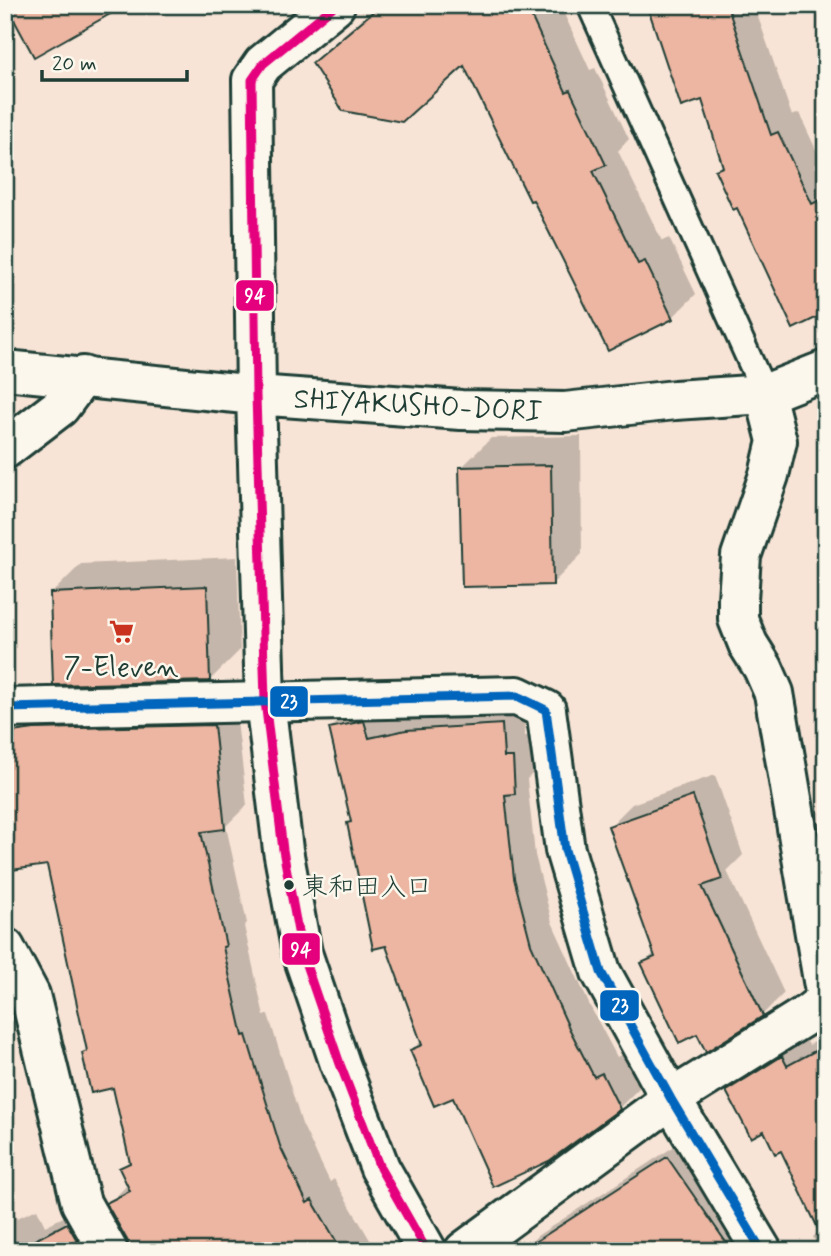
<svg xmlns="http://www.w3.org/2000/svg" width="831" height="1256" viewBox="0 0 831 1256" font-family="Mynerve,'Klee One',sans-serif">
  <rect width="100%" height="100%" fill="#f7e4d6"/>
  <filter id="ink" filterUnits="userSpaceOnUse"><feTurbulence type="fractalNoise" baseFrequency=".0143" numOctaves="2"/><feDisplacementMap in="SourceGraphic" scale="14" xChannelSelector="R" yChannelSelector="G"/><feConvolveMatrix kernelMatrix="1 2 1 2 8 2 1 2 1" color-interpolation-filters="sRGB"/></filter>
  <g filter="url(#ink)">
    <path fill="#0003" d="M379 5H560L590 70 595 68 629 139 618 151 662 241 669 238 696 294 672 318 465 63H314L338 39Z
      M649 5H754L792 116 799 113 826 171V311L738 206 718 171 724 164 703 98Z
      M581 436 582 554 552 584 461 468 491 438Z
      M237 557 240 650 210 680 51 594 81 564Z
      M523 703 525 736H534L536 770 527 779 535 855 552 922 590 1006 617 1057 624 1053 641 1086 619 1108 454 1096 412 1050 422 1040 349 824 352 820 330 729 352 707Z
      M235 704 247 805 226 826 247 923 244 926 264 1016 268 1014 302 1124 330 1182 334 1179 373 1245 367 1251H162L109 1204 128 1184 121 1169 131 1159 114 1086 84 1053 88 1049 56 729 78 707Z
      M715 775 743 855 727 871 784 993 762 1015 698 1032 643 964 655 952 610 826 632 804Z
      M804 1035 809 1045 826 1036V1251H819L813 1237 820 1230 782 1149 728 1091 750 1069Z
      M690 1136 751 1251H522L537 1236Z
      M5 1196 17 1218 37 1209 45 1226 88 1205 90 1251H5Z"/>
    <path fill="#edb6a2" stroke="#1f3d34" stroke-width="2" d="M6 5H126L34 57Z
      M381 5H526L566 92 570 90 606 165 593 171 638 264 645 261 673 319 608 351 533 200 530 201 464 66 402 122 343 111 312 63Z
      M647 5H727L771 135 778 132 812 204 826 197V313L793 329 737 208 733 210 715 170 723 167 702 100 681 107Z
      M551 465 553 585 462 587 459 467Z
      M207 586 210 681 53 685 50 593Z
      M364 721 369 738 406 730 502 724 504 757H513L515 794 505 795 514 878 531 944 569 1028 594 1077 602 1073 620 1109 549 1161 493 1187 453 1098 434 1106 410 1050 422 1045 386 946 373 949 347 823 351 822 329 728Z
      M214 725 225 829 201 832 226 946 223 947 243 1036 246 1035 280 1146 307 1203 312 1200 342 1251H130L127 1240 106 1203 130 1191 119 1168 130 1163 113 1088 91 1093 82 1053 87 1051 47 865 11 870 5 831V733L34 729Z
      M693 796 722 879 702 886 763 1016 706 1052 697 1034 679 1043 641 963 655 957 608 826Z
      M826 1045V1245L781 1151 775 1154 764 1131 751 1138 726 1091 782 1056 787 1066Z
      M667 1157 732 1251H521L651 1167Z
      M67 1223 83 1251H14Z"/>
    <g fill="none" stroke-linecap="round" stroke-linejoin="round">
      <defs>
        <path id="service" d="M590 5 765 394"/>
        <path id="minor" d="M765 394 777 441 769 475 741 556 738 599V619L748 644 763 668 774 693 826 998
          M256 395 252 80 263 64 335 5
          M5 449 60 407 83 376
          M5 708 517 696 546 710 565 850 601 972 671 1099 762 1251
          M5 948 30 995 81 1203 108 1251
          M464 1251 671 1099 808 1014 826 1000"/>
        <path id="tertiary" d="M5 370 256 395 461 410 565 412 675 400 765 394 826 370
          M256 395 265 701 283 850 302 953 340 1064 380 1168 427 1251"/>
      </defs>
      <use href="#service" stroke="#1f3d34" stroke-width="30"/>
      <use href="#minor" stroke="#1f3d34" stroke-width="44"/>
      <use href="#tertiary" stroke="#1f3d34" stroke-width="44"/>
      <use href="#service" stroke="#fbf7ec" stroke-width="24"/>
      <use href="#minor" stroke="#fbf7ec" stroke-width="38"/>
      <use href="#tertiary" stroke="#fbf7ec" stroke-width="38"/>
      <defs>
        <path id="bus-1" d="M335 5 263 64 252 80 256 395 265 701 283 850 302 953 340 1064 380 1168 427 1251"/>
        <path id="bus-2" d="M5 708 517 696 546 710 565 850 601 972 671 1099 762 1251"/>
      </defs>
      <use href="#bus-1" stroke="#fbf7ec" stroke-width="14"/>
      <use href="#bus-2" stroke="#fbf7ec" stroke-width="14"/>
      <use href="#bus-1" stroke="#e5007d" stroke-width="9"/>
      <use href="#bus-2" stroke="#0065bd" stroke-width="9"/>
    </g>
  </g>
  <defs>
    <symbol id="supermarket-bare" viewBox="-9 -9 18 18"><path d="M-6-5.5h2.5l.6 2H6L4.5 2H-2.5L-4.4-4H-6ZM-1.5 3.2a1.3 1.3 0 1 0 .1 0ZM3 3.2a1.3 1.3 0 1 0 .1 0Z" fill="#c8321e" stroke="#fbf7ec" stroke-width="2.5" paint-order="stroke"/></symbol>
  </defs>
  <g fill-rule="evenodd">
    <use href="#supermarket-bare" x="104" y="614" width="35" height="35"/>
  </g>
  <circle fill="#1f3d34" stroke="#fbf7ec" stroke-width="2.5" cx="289" cy="885" r="6"/>
  <g text-anchor="middle" stroke-width="5" stroke-linejoin="round" paint-order="stroke">
    <g font-size="26" fill="#1f3d34" stroke="#fbf7ec" text-anchor="start">
      <text x="302" y="895">東和田入口</text>
    </g>
    <g font-size="28" fill="#1f3d34" stroke="#fbf7ec">
      <text transform="translate(418 404) rotate(3)" y="10">SHIYAKUSHO-DORI</text>
    </g>
    <g font-size="28" fill="#1f3d34" stroke="#fbf7ec">
      <text x="121" y="676">7-Eleven</text>
    </g>
  </g>
  <g stroke="#fbf7ec" stroke-width="2.5">
    <rect x="235" y="279" width="40" height="33" rx="7" fill="#e5007d"/>
    <rect x="269" y="685" width="40" height="33" rx="7" fill="#0065bd"/>
    <rect x="281" y="932" width="40" height="34" rx="7" fill="#e5007d"/>
    <rect x="599" y="989" width="41" height="33" rx="7" fill="#0065bd"/>
  </g>
  <g font-size="19" text-anchor="middle" font-weight="bold" fill="#fff">
    <text x="255" y="302">94</text>
    <text x="289" y="708">23</text>
    <text x="301" y="956">94</text>
    <text x="620" y="1012">23</text>
  </g>
  <rect width="831" height="1256" fill="none" stroke="#fbf7ec" stroke-width="28"/>
  <rect x="14" y="14" width="803" height="1228" fill="none" stroke="#1f3d34" stroke-width="2.5" filter="url(#ink)"/>
  <path d="M42 70v10h145v-10" fill="none" stroke="#1f3d34" stroke-width="3.5"/>
  <text x="52" y="70" font-size="21" fill="#1f3d34" stroke="#fbf7ec" stroke-width="5" paint-order="stroke">20 m</text>
</svg>
